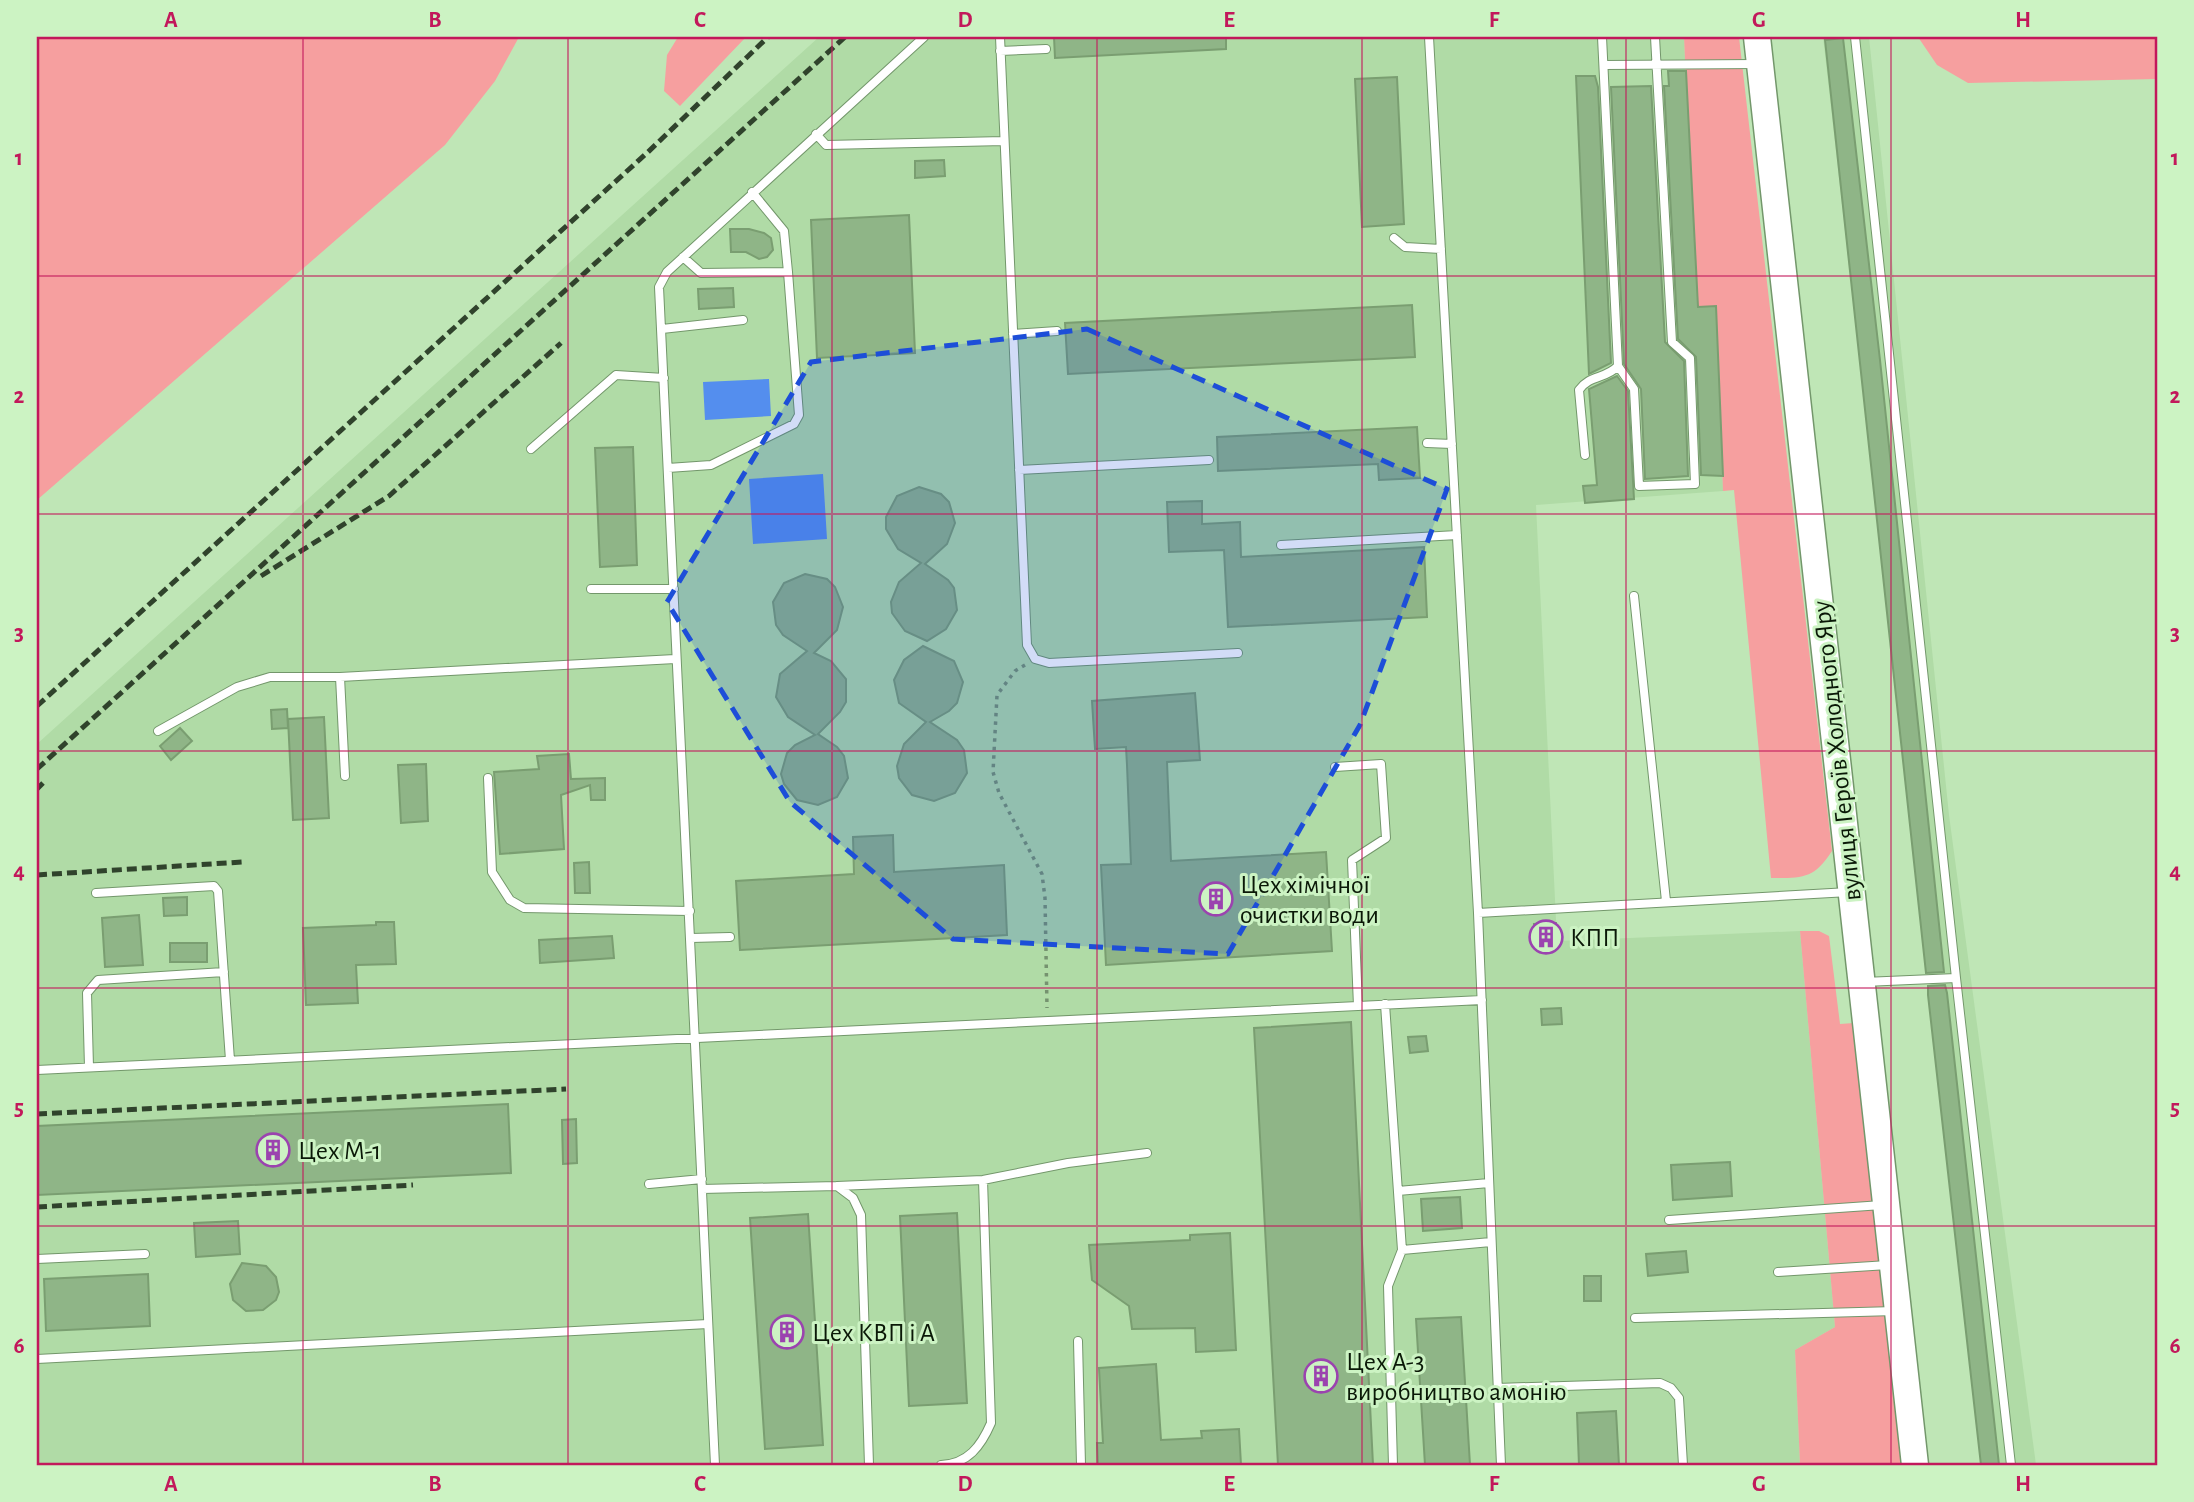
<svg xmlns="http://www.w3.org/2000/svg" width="2194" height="1502" viewBox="0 0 2194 1502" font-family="'Alegreya Sans',sans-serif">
  <rect width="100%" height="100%" fill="#bfe6b6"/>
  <path fill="#b0dba6" d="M819 37H1684L1696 306H1716L1723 491 1536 505 1557 941 1800 931 1835 1327 1795 1350 1800 1465H37V744Z
    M1823 37H1869L1949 815 2036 1465H1985Z"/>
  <path fill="#f69f9f" d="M37 37H519L495 81 445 145 37 500Z
    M678 37H746L680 106 664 91 667 55Z
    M1684 37H1739L1832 851C1814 879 1803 878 1771 878L1734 490 1723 491 1716 306H1696Z
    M1918 37H2157V79L1968 83 1937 65Z
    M1800 931H1819L1829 936 1840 1024 1854 1023 1901 1465H1800L1795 1350 1835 1327Z"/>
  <path fill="#548eee" d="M769 379 771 416 705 420 703 382Z
    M823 474 827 539 753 544 749 479Z"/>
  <path fill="#8fb587" stroke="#7a9e71" stroke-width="2" d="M1054 37H1226V49L1055 58Z
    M1843 38 1880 360 1944 972 1926 973 1825 40Z
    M1668 71H1686L1698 307 1716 306 1723 476 1701 475 1696 357 1678 339 1664 86H1669Z
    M1576 76H1595L1598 87 1611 363 1589 374Z
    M1397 77 1404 224 1362 227 1355 79Z
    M1651 86 1665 342 1684 361 1688 476 1645 479 1641 389 1624 364 1611 87Z
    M944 160 945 176 915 178V161Z
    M909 215 915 353 817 358 811 220Z
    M730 229H749L764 233 771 238 773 250 767 257 759 259 746 252H731Z
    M733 288 734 307 699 309 698 289Z
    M1412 305 1415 357 1068 374 1065 323Z
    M1617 376 1628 391 1634 499 1585 503 1583 486 1597 485 1589 389Z
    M1417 427 1420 478 1379 480 1378 464 1218 471 1217 437Z
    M633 447 637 565 600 567 595 448Z
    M919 487 941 494 949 502 955 523 947 544 925 564 948 580 954 588 957 610 946 629 927 641 905 631 892 613 891 602 899 582 921 563 898 549 886 529V517L897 496Z
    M1202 501V524L1240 522 1241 557 1424 547 1427 617 1228 627 1224 550 1169 552 1167 502Z
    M805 574 827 579 835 587 843 607 837 630 814 653 831 661 846 679V702L840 712 818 734 837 747 844 756 848 778 837 797 818 805 797 800 784 784 781 774 787 753 795 745 815 735 788 717 776 697 780 674 807 651 783 635 776 625 773 602 784 583Z
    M923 646 954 661 963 682 957 703 949 711 930 722 957 740 964 750 967 773 955 793 934 801 912 795 899 778 897 766 904 744 926 722 899 703 894 680 904 660Z
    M1195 693 1200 760 1167 762 1171 861 1326 852 1332 951 1106 965 1101 865 1131 864 1127 765 1126 747 1095 749 1092 701Z
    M287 709 288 728 272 729 271 710Z
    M324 717 329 818 293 820 288 719Z
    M180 728 192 741 171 760 160 746Z
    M569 754 571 779 605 778V800H591L590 785 561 795 564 849 500 854 494 772 539 769 537 756Z
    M426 764 428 821 401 823 398 765Z
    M893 835 894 872 1004 865 1007 935 740 950 736 881 854 874 853 837Z
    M589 862 590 893H575L574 863Z
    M187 897V915L164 916 163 898Z
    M139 915 143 965 105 967 102 918Z
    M376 922H394L396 964 356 965 358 1003 306 1005 303 928 376 925Z
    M1556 923 1557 942 1535 943 1534 924Z
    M612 936 614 958 540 963 539 940Z
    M170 943H207V962H170Z
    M1945 985 1947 993 1999 1465H1981L1928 995V986Z
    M1561 1008 1562 1024 1542 1025 1541 1009Z
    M1351 1022 1373 1465H1278L1254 1028Z
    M1426 1036 1428 1051 1410 1053 1408 1037Z
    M508 1104 511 1173 37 1195V1126Z
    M576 1119 577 1163 563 1164 562 1120Z
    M1730 1162 1732 1196 1673 1200 1671 1165Z
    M1460 1197 1462 1228 1423 1231 1421 1199Z
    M957 1213 967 1403 909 1406 900 1216Z
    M808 1214 823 1445 765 1449 750 1218Z
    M238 1221 240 1254 196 1257 194 1223Z
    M1230 1233 1236 1350 1196 1352 1195 1328 1132 1329 1129 1306 1092 1280 1089 1245 1190 1240V1235Z
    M1686 1251 1688 1272 1648 1276 1646 1254Z
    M242 1263 266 1266 276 1277 279 1292 276 1300 263 1310 246 1311 233 1300 230 1284Z
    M148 1274 150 1326 46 1331 44 1279Z
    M1584 1276H1601V1301H1584Z
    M1461 1317 1470 1465H1425L1416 1319Z
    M1156 1364 1161 1440 1202 1438 1201 1431 1239 1429 1241 1465H1098L1097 1443H1103L1099 1368Z
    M1616 1411 1619 1465H1579L1577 1413Z"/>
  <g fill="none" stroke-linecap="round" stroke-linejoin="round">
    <defs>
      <path id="service" d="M1000 37 1027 645 1035 659 1049 663 1238 653
        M1429 37 1478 913 1501 1465
        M1602 37 1618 366 1634 389 1639 486 1695 484 1690 358 1672 342 1655 37
        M1855 37 1956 978 1864 982
        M1000 51 1046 49
        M1604 65 1758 64
        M816 134 826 145 1004 141
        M752 192 784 231 788 272
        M1394 238 1405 247 1441 249
        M662 329 743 320
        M1013 334 1057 331
        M1427 443 1452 444
        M531 449 616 375 664 378
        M1585 455 1579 390C1589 375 1606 379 1618 366
        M668 468 711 465 794 424 799 415 788 272 701 273 683 257
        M1019 470 1209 460
        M1281 545 1457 535
        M591 589H674
        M1634 596 1666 901
        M340 677 345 776
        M158 731 237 687 270 677H340L675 659
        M1335 767 1381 764 1386 838 1352 860 1358 1006
        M488 778 492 872 510 900 524 908 690 911
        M96 893 214 886 218 891 230 1060
        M1478 913 1849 892
        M691 938 730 937
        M1956 978 2011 1465
        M1385 1004 1402 1250 1388 1286 1393 1465
        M89 1067 87 993 98 980 224 972
        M37 1070 1482 1000
        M649 1184 702 1179
        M837 1186 983 1180 1068 1163 1147 1153
        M702 1189 837 1186 853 1198 861 1215 869 1465
        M1398 1191 1489 1183
        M1669 1220 1882 1205
        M1402 1250 1491 1242
        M37 1259 145 1254
        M1778 1272 1888 1265
        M1635 1318 1895 1311
        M1078 1341 1081 1465
        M37 1359 708 1324
        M1497 1388 1660 1383 1671 1388 1679 1398 1683 1465
        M715 1465 659 287 667 272 924 37
        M941 1465C968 1464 981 1446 991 1423L983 1180"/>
      <path id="primary" d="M1757 37 1915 1465"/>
    </defs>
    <use href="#service" stroke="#73976b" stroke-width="10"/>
    <use href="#primary" stroke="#73976b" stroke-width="29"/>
    <path stroke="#75926f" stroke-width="3.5" stroke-dasharray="3.5 5" stroke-linecap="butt" d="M1025 665 1015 671 997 695 993 772 999 793 1042 874 1045 898 1047 1008"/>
    <use href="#service" stroke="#fff" stroke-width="8"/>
    <use href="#primary" stroke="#fff" stroke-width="26"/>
    <path stroke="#30432c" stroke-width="5" stroke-dasharray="10 5" stroke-linecap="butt" d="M261 576 389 496 561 343
      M37 706 648 152 768 37
      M37 769 845 37
      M37 789 43 783
      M37 875 242 862
      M37 1114 566 1089
      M37 1207 413 1185"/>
  </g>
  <path fill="#1d4ed8" fill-opacity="0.2" stroke="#1d4ed8" stroke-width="5" stroke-dasharray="14 9" stroke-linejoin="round" d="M1087 329 1447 489 1360 725 1228 954 953 939 790 802 667 602 811 362Z"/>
  <path fill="none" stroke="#c2185b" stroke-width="2" stroke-opacity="0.55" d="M303 37V1465M568 37V1465M832 37V1465M1097 37V1465M1362 37V1465M1626 37V1465M1891 37V1465M37 276H2157M37 514H2157M37 751H2157M37 988H2157M37 1226H2157"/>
  <defs>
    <symbol id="building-ring" viewBox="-11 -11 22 22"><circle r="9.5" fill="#ccf3c3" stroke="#9b43af" stroke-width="1.5"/><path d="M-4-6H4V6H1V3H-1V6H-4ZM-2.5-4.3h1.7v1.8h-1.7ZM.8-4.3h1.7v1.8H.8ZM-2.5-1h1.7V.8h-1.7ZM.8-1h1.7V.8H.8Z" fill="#9b43af"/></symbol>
  </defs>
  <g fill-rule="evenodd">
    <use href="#building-ring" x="1197" y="880" width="38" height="38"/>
    <use href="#building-ring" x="1527" y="918" width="38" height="38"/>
    <use href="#building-ring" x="254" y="1131" width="38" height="38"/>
    <use href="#building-ring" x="768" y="1313" width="38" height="38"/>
    <use href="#building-ring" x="1302" y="1357" width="38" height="38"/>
  </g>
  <g text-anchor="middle" stroke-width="6" stroke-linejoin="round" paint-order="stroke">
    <g font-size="26" fill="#0a1807" stroke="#ccf3c3">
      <text transform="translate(1836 751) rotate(-96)" y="9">вулиця Героїв Холодного Яру</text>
    </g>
    <g font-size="26" fill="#0a1807" stroke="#ccf3c3" text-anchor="start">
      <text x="1240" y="893">Цех хімічної<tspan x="1240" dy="30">очистки води</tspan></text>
      <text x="1570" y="946">КПП</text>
      <text x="298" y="1159">Цех М-1</text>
      <text x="812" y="1341">Цех КВП і А</text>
      <text x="1346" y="1370">Цех А-3<tspan x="1346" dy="30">виробництво амонію</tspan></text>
    </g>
  </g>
  <rect width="2194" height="1502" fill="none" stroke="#ccf3c3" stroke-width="77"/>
  <rect x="38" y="38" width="2118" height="1426" fill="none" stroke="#c2185b" stroke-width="2.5"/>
  <g font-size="23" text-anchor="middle" font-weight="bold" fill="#c2185b">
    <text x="171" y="27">A</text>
    <text x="435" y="27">B</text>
    <text x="700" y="27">C</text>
    <text x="965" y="27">D</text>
    <text x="1229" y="27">E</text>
    <text x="1494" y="27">F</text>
    <text x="1759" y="27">G</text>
    <text x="2023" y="27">H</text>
    <text x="19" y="165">1</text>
    <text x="2175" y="165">1</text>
    <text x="19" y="403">2</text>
    <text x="2175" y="403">2</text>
    <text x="19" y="640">3</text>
    <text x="2175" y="640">3</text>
    <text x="19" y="878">4</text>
    <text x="2175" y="878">4</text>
    <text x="19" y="1115">5</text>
    <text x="2175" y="1115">5</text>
    <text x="19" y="1353">6</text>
    <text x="2175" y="1353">6</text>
    <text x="171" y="1491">A</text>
    <text x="435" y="1491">B</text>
    <text x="700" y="1491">C</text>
    <text x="965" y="1491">D</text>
    <text x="1229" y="1491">E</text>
    <text x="1494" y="1491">F</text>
    <text x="1759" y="1491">G</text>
    <text x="2023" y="1491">H</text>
  </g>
</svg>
